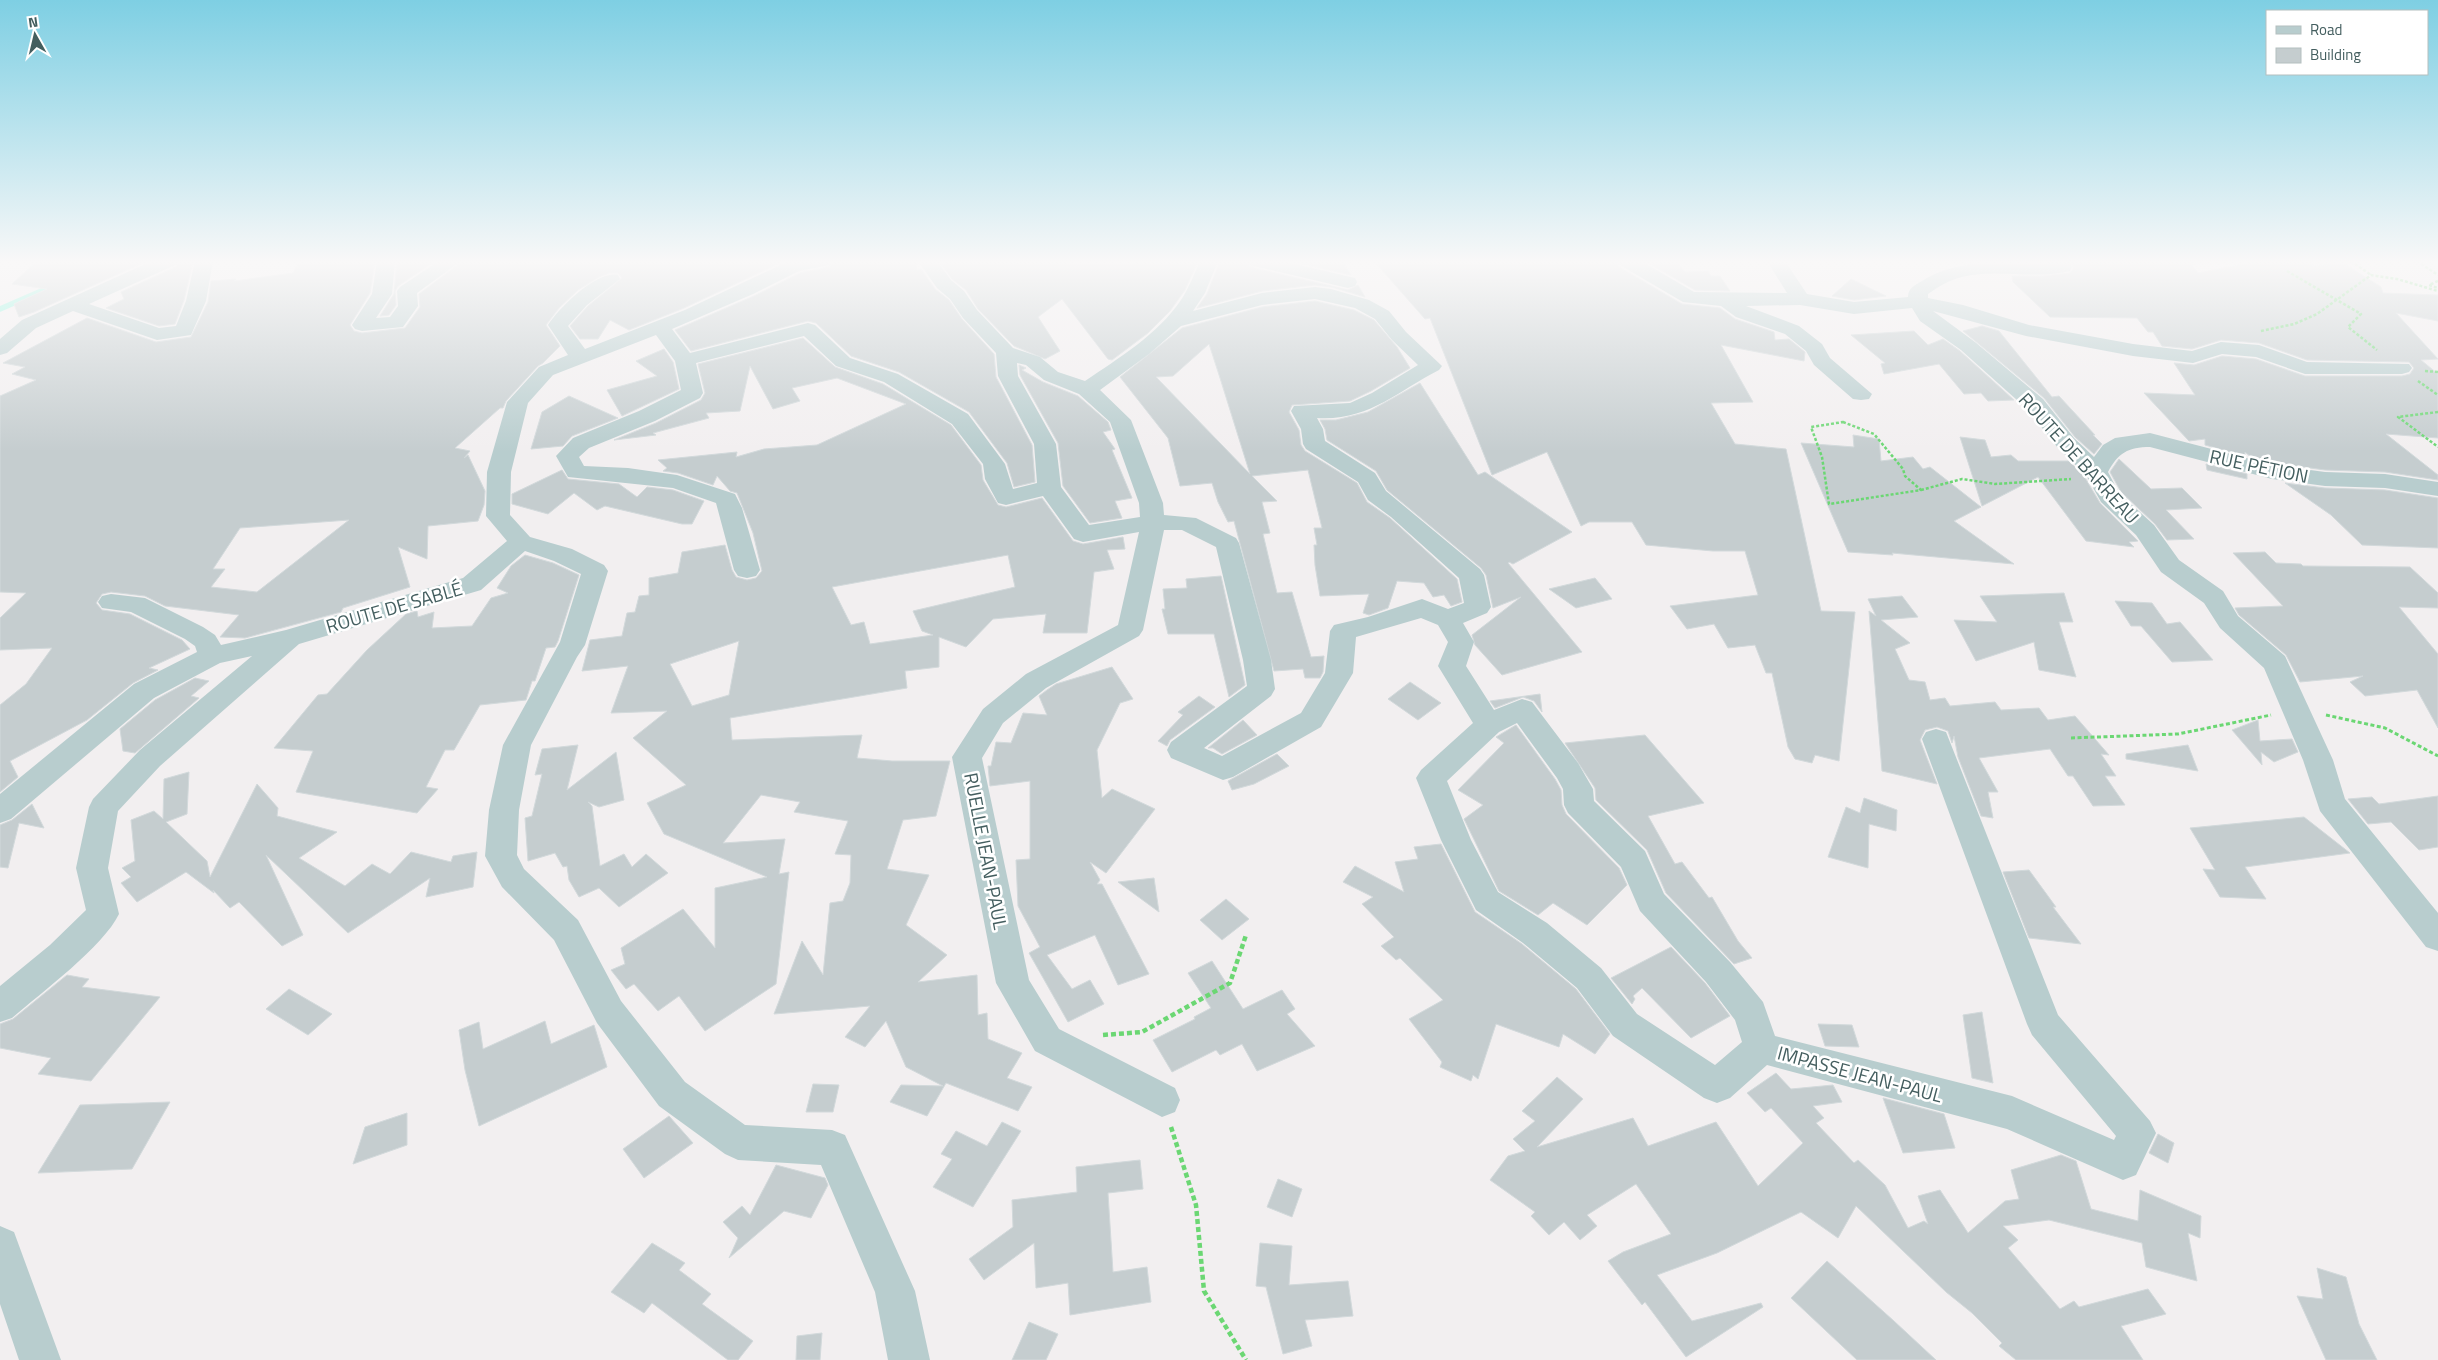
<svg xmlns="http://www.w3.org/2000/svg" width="2438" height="1360" viewBox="0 0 2438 1360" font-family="'Titillium Web',sans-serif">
  <rect width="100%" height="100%" fill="#f2eff0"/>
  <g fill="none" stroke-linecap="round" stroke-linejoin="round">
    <path stroke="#7ff7dc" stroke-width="5.5" d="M0 309 55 285"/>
  </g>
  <path fill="#c5cdcf" stroke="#d2d9db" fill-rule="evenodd" d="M37 261H147L34 312 19 317 14 304 47 289 12 284Z
    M179 261H193L184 300 175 324 159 326 106 308 124 299 121 292 176 267Z
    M325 261H375L370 293 350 325 354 331 362 333 405 328 420 307 419 294 463 261H784L684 308 629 330 610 320 598 339H580L570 326 588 306 622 278 618 273H609L599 277 578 290 559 308 546 325 560 346 543 363 538 366 506 401 503 408H500L455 448 470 451 464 458 468 455 485 491 484 505 478 521 428 526 427 559 398 547 410 587 343 608 341 612 245 638 220 637 239 615 165 606 145 596 111 592 102 594 96 603 102 610 130 614 182 640 190 649 149 668 158 670 133 683 87 720 10 761 18 777 0 792V705L26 684 52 648 0 650V618L26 593 0 592V396L36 380 12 374 25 367 3 363 87 318 156 342 191 337 208 302 211 281 236 279 234 281 293 273 298 264ZM349 520 257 592 211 587 225 569H213L240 528Z
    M397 261H435L398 286 395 291 396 305 389 315 380 316 394 294Z
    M833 261H916L917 270 921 269 935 289 949 300 962 319 994 354 996 377 1032 445 1035 482 1014 487 1007 463 969 412 899 372 851 356 816 323 808 321 691 351 675 330 754 296 800 273 829 267Z
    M951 261H1068L1069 265 1198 261 1185 290 1170 311 1148 333 1112 360 1108 359 1062 299 1038 317 1060 351 1045 359 1014 346 978 309 966 290 952 279 941 264Z
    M1220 261H1246L1250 267 1348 290 1358 285 1365 297 1332 287 1315 285 1262 291 1197 308 1207 294Z
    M1291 261H1342L1351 275Z
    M1374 261H1616L1619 267 1682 304 1720 308 1735 319 1774 332 1775 340 1789 339 1805 352 1804 361 1721 345 1753 402 1711 403 1735 444 1786 449 1821 611 1855 612 1839 761 1815 755 1812 763 1795 759 1788 747 1772 673H1766L1755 645 1728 648 1714 624 1687 629 1670 606 1758 595 1745 551H1713L1646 545 1632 522H1589L1581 526 1547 452 1492 475 1430 318 1425 319Z
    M1645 261 1676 262 1685 272 1708 271 1711 276H1720L1730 291 1695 290Z
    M2070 261H2189L2198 273 2259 261H2306L2313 266 2345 264 2381 287 2383 293 2438 295V321L2396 313 2438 359 2421 360 2438 374V438L2386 434 2438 475V480L2385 472 2325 470 2273 463 2252 458 2245 452V456L2205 445V439L2189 441 2144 393 2195 395 2174 363 2194 365 2222 356 2256 359 2305 376H2402L2410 374 2414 368 2409 362 2307 360 2259 343 2221 340 2192 349 2162 346 2153 332H2148L2137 318 2050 317 2013 282 2012 276H2043L2070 273 2074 268Z
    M1851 279 1886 296 1854 300 1832 296Z
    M1315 301 1354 310 1374 320 1397 347 1410 368 1371 391 1350 401 1292 405 1289 412 1299 430 1301 445 1305 451 1357 483 1367 502 1390 518 1457 579 1462 602 1451 606 1444 595 1433 597 1424 583 1397 581 1388 608 1369 615 1363 613 1369 594 1320 596 1315 565 1314 545H1317L1314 528H1322L1308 470 1252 476 1277 501 1262 502 1270 533 1263 534 1277 593 1292 592 1311 657 1324 656 1323 672 1320 678H1305L1303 669 1274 671 1234 521 1228 522 1218 502 1212 483 1180 486 1168 438 1120 377 1182 328 1262 307ZM1209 344 1220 378 1250 474 1156 377 1173 376Z
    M1982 326 1999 331 2052 397 2059 396 2095 435H2093L2102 444 2094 454 2075 437 2044 398 1963 331Z
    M1914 331 1928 345 1943 339 1960 351 2014 400 1988 401 1981 393 1964 394 1939 364 1884 374 1881 364 1885 363 1851 335Z
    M803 338 835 367 883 384 951 425 981 465 983 480 998 505 1006 507 1042 498 1073 541 1083 544 1123 537 1125 549 1107 550 1114 569 1094 572 1087 633H1043L1046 614 993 619 966 647 939 637V667L905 671 907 688 730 718 732 740 862 735 857 758 892 761H950L936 816 903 820 887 869 929 875 906 925 947 955 918 982 977 975 978 1015 987 1013 988 1039 1022 1053 1007 1078 1032 1087 1018 1111 946 1083 927 1116 890 1102 901 1085 943 1086 906 1067 886 1021 865 1047 845 1037 870 1006 774 1014 802 941 823 975 830 903 843 901 850 883 851 855 835 854 848 821 794 812 800 802 761 795 723 843 785 839 779 874 789 872 776 984 705 1031 679 996 658 1011 634 984 626 989 611 970 625 964 621 948 683 909 715 948V888L767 877 664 834 647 803 686 785 633 738 667 711 611 713 628 666 582 671 590 640 622 636 627 613 635 612 639 596 649 595V578L678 573 682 552 725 545 732 570 736 577 747 580 756 578 762 571 753 533 737 493 730 491 717 476 713 485 678 473 663 471 667 468 658 460 737 452 736 457 764 449 817 445 906 404 837 378 792 388 800 401 773 409 750 366 740 411 706 413 709 418 653 433 656 435 614 440 656 423 701 400 705 393 698 364ZM1008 555 1015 587 913 611 922 631 933 635 870 644 864 622 851 625 832 587ZM739 641 729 695 692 706 670 664Z
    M664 349 673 362 679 389 622 416 607 390 657 376 636 361Z
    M1019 365 1026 368 1022 370 1043 382 1078 396 1108 422 1111 430 1103 432 1115 449 1112 450 1132 498 1115 501 1122 518 1090 523 1063 486 1058 443 1020 375Z
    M1420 383 1478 475 1485 472 1572 532 1513 564 1509 562 1508 563 1582 652 1502 675 1475 645 1472 635 1521 597 1493 608 1486 575 1481 568 1387 490 1376 471 1327 440 1325 429 1320 420H1336L1368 412Z
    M569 396 618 418 572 436 563 446 531 449 542 412Z
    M1853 435 1879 439 1881 461 1913 457 1923 469 1930 467 1981 507 1954 521 2014 564 1892 553 1893 555 1848 552 1801 443 1854 447Z
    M1960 437 1985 440 1991 457 2011 455 2018 461H2069L2084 476 2100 503 2138 541 2129 542 2134 547 2086 541 2038 477 1982 506Z
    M2119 459 2151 489 2182 488 2202 508 2166 510 2194 539 2167 540 2155 524 2121 492 2110 472Z
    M2206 464 2247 474V479L2207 470Z
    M562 470 568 479 619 484 637 497 647 487 673 490 704 501 692 524H682L605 506 597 510 574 493 548 514 512 504V494Z
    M2285 483 2325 488 2385 490 2438 498V548L2362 545 2331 515Z
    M2265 552 2276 563 2301 564 2303 566 2410 567 2438 593V608L2399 607 2438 654V728L2417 690 2365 696 2350 682 2363 676 2300 682 2286 655 2239 615 2235 608 2283 606 2233 553Z
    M525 555 553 563 579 575 558 641 555 647 546 648 535 681H532L526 700 480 705 454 750H445L426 787 438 789 417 813 296 792 313 751 274 748 318 695 327 694 367 650 406 614 417 611 418 617 434 612 432 628 472 626 491 598 508 593 497 588 511 566Z
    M1221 576 1245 685 1229 697 1214 634H1168L1162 609H1165L1163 589 1187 588 1186 579Z
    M1595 578 1612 599 1576 608 1549 589Z
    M2064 593 2073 622H2059L2076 677 2039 670 2034 642 1976 661 1954 620 1997 622 1980 596Z
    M1902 596 1918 617 1881 620 1910 643 1895 649 1909 680 1925 682 1930 700 1945 698 1950 706 1995 702 2001 710 2039 708 2048 720 2075 716 2109 755 2101 754 2116 776H2105L2125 805 2093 806 2073 776H2068L2050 749 1979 758 1998 792H1988L1993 818 1981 816 1958 757 1954 736 1952 743 1948 731 1937 727 1925 730 1920 740 1937 784 1882 771 1869 611 1876 616 1868 599Z
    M2115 601 2152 603 2167 624 2180 622 2213 660 2172 662 2141 626H2131Z
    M1112 667 1133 699 1120 703 1097 750 1102 798 1112 789 1155 809 1106 873 1090 862 1100 880 1097 884H1102L1149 974 1118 985 1095 935 1047 955 1072 989 1090 980 1104 1004 1068 1022 1029 953 1040 947 1018 906 1016 860 1030 859V781L990 786 988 766H991L996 742 1011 743 1023 713 1047 715 1039 696 1047 690 1056 684Z
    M195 678 209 681 191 696 199 698 135 753 123 751 120 729 155 700Z
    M1410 682 1441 703 1418 720 1388 699Z
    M1540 694 1542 712 1534 701 1523 697 1495 708 1490 701Z
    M1199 696 1215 707 1170 740 1167 746 1158 741 1183 715 1178 712Z
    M1243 720 1257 735 1222 754 1213 748H1208Z
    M2258 720 2260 741 2292 739 2298 752 2274 762 2261 752 2262 765 2232 730Z
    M1516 725 1555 779 1561 790 1562 805 1566 814 1619 868 1627 885 1587 925 1553 903 1538 915 1499 891 1464 819 1483 805 1458 790 1504 743 1496 737Z
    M1645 735 1704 803 1648 816 1675 864 1682 862 1709 898 1712 897 1738 941 1752 958 1734 964 1666 893 1647 850 1596 800 1595 788 1565 743Z
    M578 745 567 790 616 752 624 800 599 807 588 802 592 806 600 866 624 854 632 867 646 854 668 873 619 907 599 888 579 897 569 880 567 866 563 867 555 853 528 861 525 818 532 816 542 774 535 775 542 749Z
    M2188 745 2198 771 2126 759V754Z
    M1277 754 1289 766 1254 784 1232 790 1228 781Z
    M189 772 187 814 166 822 207 861 210 877 257 784 278 808 277 816 337 832 299 858 345 886 372 864 390 874 411 852 451 862 453 856 477 852 473 887 426 897 430 878 348 933 266 855 303 935 282 946 239 902 230 908 213 890 214 893 186 872 137 902 121 883 131 877 122 868 135 861 131 820 154 811 163 819 164 779Z
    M2438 796V847L2419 850 2391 822 2368 824 2348 799 2372 797 2379 804Z
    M1864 798 1897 810 1896 831 1869 824 1868 868 1828 857 1846 807 1860 813Z
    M32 804 44 828 19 823 8 868 0 867V825L12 820Z
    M2304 817 2350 853 2245 867 2266 899 2220 897 2203 869 2215 870 2190 828Z
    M1441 844 1475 912 1522 944 1576 989 1610 1034 1595 1054 1563 1034 1559 1047 1496 1024 1478 1079 1473 1075 1471 1081 1440 1067 1442 1062 1409 1019 1443 1000 1400 958 1396 960 1381 946 1394 937 1362 904 1373 897 1343 882 1355 866 1404 892 1395 862 1418 859 1414 847Z
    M2029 870 2056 907H2053L2081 944 2029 938 2003 872Z
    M1154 878 1159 912 1118 882Z
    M1226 899 1249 919 1222 940 1200 920Z
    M1671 947 1705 983 1730 1016 1691 1038 1642 988 1633 996 1635 999 1632 1004 1611 978Z
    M1212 961 1243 1009 1282 990 1295 1009 1287 1014 1315 1046 1257 1071 1242 1044 1220 1055 1216 1050 1172 1072 1153 1040 1195 1019 1194 1017 1211 1008 1188 973Z
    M67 975 89 979 82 987 160 997 91 1081 38 1074 51 1058 0 1048V1024L13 1019Z
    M289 989 332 1014 308 1035 266 1009Z
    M1982 1012 1993 1083 1972 1078 1963 1015Z
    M545 1021 551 1044 594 1025 607 1067 479 1126 465 1070 459 1030 479 1022 483 1049Z
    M1818 1024 1852 1025 1859 1047 1825 1046Z
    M1776 1073 1791 1089 1833 1085 1842 1102 1813 1106 1824 1118 1816 1123 1854 1163 1858 1160 1885 1185 1908 1228 1924 1221 1928 1224 1918 1196 1940 1190 1968 1233 2005 1201 2019 1199 2011 1170 2061 1155 2076 1161 2091 1209 2138 1221 2140 1190 2201 1216 2200 1238 2188 1233 2197 1281 2146 1267 2142 1243 2049 1220 2003 1226 2018 1240 2008 1248 2060 1309 2074 1301 2079 1307 2148 1289 2166 1314 2121 1326 2143 1360H2016L1999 1346 2002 1343 1972 1313 1946 1292 1856 1206 1838 1238 1801 1212 1717 1253 1657 1275 1692 1321 1761 1303 1763 1307 1686 1357 1645 1302 1642 1305 1608 1261 1623 1252 1671 1234 1636 1184 1587 1215 1597 1226 1580 1240 1564 1222 1549 1235 1531 1216 1535 1212 1490 1180 1508 1156 1525 1151 1513 1139 1535 1121 1522 1111 1557 1077 1583 1099 1537 1147 1633 1118 1648 1146 1716 1122 1758 1186 1803 1143 1771 1108 1765 1112 1747 1093Z
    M813 1084 839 1085 833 1112H806Z
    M1883 1098 1944 1114 1955 1148 1903 1153Z
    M170 1102 132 1169 38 1173 80 1105Z
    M407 1113V1145L353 1164 365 1127Z
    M669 1116 693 1143 644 1178 623 1149Z
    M1002 1122 1021 1131 973 1207 933 1187 952 1159 941 1154 956 1131 987 1146Z
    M2158 1134 2174 1143 2168 1163 2149 1153Z
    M1140 1160 1143 1189 1108 1193 1113 1272 1147 1267 1151 1302 1070 1315 1068 1283 1036 1288 1034 1243 984 1280 969 1259 1013 1227 1012 1200 1077 1192 1076 1167Z
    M776 1165 825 1178 828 1185 811 1218 784 1211 729 1258 738 1238 723 1222 742 1206 750 1215Z
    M1278 1179 1302 1189 1292 1217 1267 1207Z
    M652 1243 685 1263 679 1270 711 1294 702 1304 753 1341 738 1360H728L652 1303 644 1313 611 1292Z
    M1260 1243 1292 1246 1289 1285 1348 1281 1353 1316 1305 1320 1312 1346 1283 1354 1266 1287 1256 1286Z
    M1827 1261 1894 1321 1936 1360H1857L1791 1298Z
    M2317 1268 2346 1277 2359 1324 2377 1360H2326L2297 1296 2323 1299Z
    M1029 1322 1058 1334 1046 1360H1012Z
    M822 1333 820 1360H796L797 1336Z"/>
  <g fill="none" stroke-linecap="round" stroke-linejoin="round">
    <path stroke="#6bd773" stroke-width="2.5" stroke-dasharray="3 2" stroke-linecap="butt" d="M2351 261 2371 275
      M2417 261 2438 275
      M2287 271 2361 314 2348 327 2377 350
      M2438 281 2429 285 2438 288
      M2261 331 2294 324 2317 314 2371 275 2397 279 2438 291
      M2425 371 2438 372
      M2418 381 2438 395
      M2438 412 2398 417 2438 447
      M1843 422 1874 434 1903 469 1905 476 1921 490 1829 504 1822 457 1811 427Z
      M1921 490 1962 479 1995 484 2071 479"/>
    <path stroke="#6bd773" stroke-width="3" stroke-dasharray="4 2.5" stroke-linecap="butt" d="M2326 715 2385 728 2438 756
      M2071 738 2178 734 2271 715"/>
    <path stroke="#6bd773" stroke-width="4.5" stroke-dasharray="5 3" stroke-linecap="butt" d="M1103 1035 1142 1032 1230 983 1246 935
      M1171 1127 1196 1205 1204 1291 1246 1360"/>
    <path fill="#b8cdce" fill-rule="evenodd" d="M152 261H177L175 265 89 304 159 328 176 326 186 301 195 261H213L206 301 191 335 157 340 73 311 36 328 7 353 0 355V339L22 320Z
      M377 261H395L392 294 376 318 390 317 398 306 397 291 400 287 439 261H461L417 293 418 306 403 327 362 331 355 329 352 325 372 294Z
      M831 261 829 265 799 271 753 294 672 329 690 353 808 323 815 325 850 358 898 374 968 414 1005 464 1013 489 1037 483 1034 444 998 376 996 353 963 318 950 299 937 288 918 261H937L951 280 964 291 977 310 1013 348 1040 357 1058 372 1085 381C1119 358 1158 334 1181 300 1189 288 1194 274 1200 261H1218L1205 293 1193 311 1262 293 1315 287 1331 289 1369 300 1389 311 1406 332 1442 366 1439 370C1396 392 1369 421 1317 418L1323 429 1325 441 1375 473 1386 491 1480 569 1484 575 1491 607 1487 613 1463 623 1474 642 1466 666 1494 710 1522 699 1532 702 1578 763 1593 789 1594 801 1645 851 1664 894 1730 962 1763 1002 1775 1036 2012 1096 2114 1140 2116 1136 2032 1035 2027 1024 1922 739 1926 732 1936 729 1946 732 2058 1015 2150 1121 2156 1133 2136 1175 2123 1180 2007 1129 1767 1065 1730 1098 1717 1103 1704 1098 1613 1036 1577 988 1523 943 1476 910 1441 840 1416 778 1421 770 1473 723 1438 666 1448 642 1438 625 1421 618 1356 637 1353 673 1321 727 1233 777 1223 780 1171 758 1167 750 1171 742 1247 686 1243 660 1216 547 1182 530H1164L1143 630 1139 636 1046 688 1003 723 982 758 1029 980 1059 1029 1175 1088 1180 1100 1175 1112 1162 1117 1035 1051 996 983 952 757 983 709 1026 674 1118 625 1139 532 1083 542 1074 539 1043 496 1006 505 998 503 985 479 983 464 952 424 884 382 836 366 804 336 696 363 703 393 700 398 655 421 589 448 579 457 584 466 628 468 677 475 735 494 742 508 760 570 756 576 747 578 738 576 734 570 716 503 673 488 568 477 556 456 573 438 639 411 681 390 675 361 656 335 553 375 528 403 511 472 510 515 530 537 572 549 604 565 608 571 585 645 577 657 531 745 519 810 517 855 524 869 578 920 621 1001 685 1082 745 1125 832 1130 845 1135 915 1291 930 1360H888L875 1292 821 1165 738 1160 725 1154 659 1106 597 1023 554 940 502 887 485 856 489 810 503 745 560 642 581 574 554 561 525 551 481 590 299 644 160 766 118 811 108 868 119 914C103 947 42 992 12 1018L0 1022V986L50 945 86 910 76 868 89 807 93 799 140 750 252 656 220 663 154 698 11 819 0 823V794L134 684 197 652 195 646 185 639 131 612 102 608 98 602 102 596 111 594 145 598 203 627 215 635 221 645 286 630 463 578 507 541 486 516 487 472 507 402 539 367 568 355 548 325C559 308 597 270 618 275L620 279 587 305 568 326 585 349 685 310 787 262ZM1315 299 1355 308 1375 319 1392 340 1418 365 1372 393 1350 403 1294 406 1291 411 1301 429 1303 444 1306 449 1358 482 1368 500 1391 517 1459 578 1464 603 1448 609 1422 599 1368 617 1334 625 1330 631 1325 673 1301 713 1222 756 1204 748 1271 696 1275 689 1271 660 1239 543 1236 538 1196 518 1164 515 1163 503 1131 420 1100 390 1149 354 1181 326 1262 305ZM1017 363 1026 365 1044 380 1079 394 1110 422 1139 503 1140 517 1089 525 1061 487 1056 444 1018 376ZM1517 723 1557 778 1563 789 1564 805 1568 813 1621 867 1640 911 1706 982 1735 1020 1742 1042 1715 1065 1637 1014 1601 968 1547 923 1498 892 1471 840 1447 781 1499 732Z
      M1248 261H1282L1355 278 1357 282 1355 286 1348 288 1250 265Z
      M1618 261H1641L1694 292 1787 293 1767 261H1785L1807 294 1854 302 1908 297C1908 288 1915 285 1922 281 1960 257 2001 265 2043 264L2051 263 2050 261H2068L2072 267 2070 271C2034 280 1997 268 1962 277 1949 280 1938 287 1928 294V298L1963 305 2029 325 2133 344 2192 351 2221 342 2259 345 2307 362 2409 364 2412 368 2409 372 2402 374H2305L2256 357 2222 354 2193 363 2133 356 2026 336 1933 311 1975 342 2043 399 2074 438 2094 457 2103 445 2115 438 2150 433 2273 465 2325 472 2385 474 2438 482V496L2385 488 2325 486 2272 479 2150 447C2128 447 2118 453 2108 472L2119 493 2154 525 2179 560 2223 591 2238 616 2285 656 2333 760 2345 799 2438 913V951L2426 947 2320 811 2303 760 2264 668 2220 628 2204 603 2161 572 2136 535 2101 502 2086 475 2058 448 2027 409 1961 350 1920 321 1912 308 1854 314 1800 305 1746 306 1799 326 1822 344 1830 358 1872 394 1869 399 1861 400 1853 399 1814 365 1806 351 1785 334 1736 317 1721 306 1683 302 1620 265Z
      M0 1226 14 1232 61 1360H19L0 1304Z"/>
  </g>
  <linearGradient id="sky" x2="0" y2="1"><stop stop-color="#7ecfe3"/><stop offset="0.58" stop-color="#f9f8f8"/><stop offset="1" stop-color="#f9f8f8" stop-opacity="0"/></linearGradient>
  <rect width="2438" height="452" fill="url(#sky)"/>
  <g text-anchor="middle" stroke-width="5" stroke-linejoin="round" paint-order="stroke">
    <g font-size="19" fill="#445e5f" stroke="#fff">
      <text transform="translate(2079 458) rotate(48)" y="7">ROUTE DE BARREAU</text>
      <text transform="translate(2259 466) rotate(12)" y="7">RUE PÉTION</text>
      <text transform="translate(394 607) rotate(-16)" y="7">ROUTE DE SABLÉ</text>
      <text transform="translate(986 851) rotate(79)" y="7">RUELLE JEAN-PAUL</text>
      <text transform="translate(1860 1074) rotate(15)" y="7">IMPASSE JEAN-PAUL</text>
    </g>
  </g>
  <rect x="2266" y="10" width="162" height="65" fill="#ffffff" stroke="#b4bfbf"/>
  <rect x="2276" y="26" width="25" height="8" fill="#b8cdce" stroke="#b4bfbf"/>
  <text x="2310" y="35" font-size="15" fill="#445e5f">Road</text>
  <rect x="2276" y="48" width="25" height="15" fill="#c5cdcf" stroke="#b4bfbf"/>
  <text x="2310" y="60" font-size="15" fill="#445e5f">Building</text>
  <g transform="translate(35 35) rotate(352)" stroke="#ffffff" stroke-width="4" paint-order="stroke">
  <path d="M0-4L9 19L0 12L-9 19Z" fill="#445e5f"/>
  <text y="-8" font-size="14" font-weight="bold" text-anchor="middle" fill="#445e5f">N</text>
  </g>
</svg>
